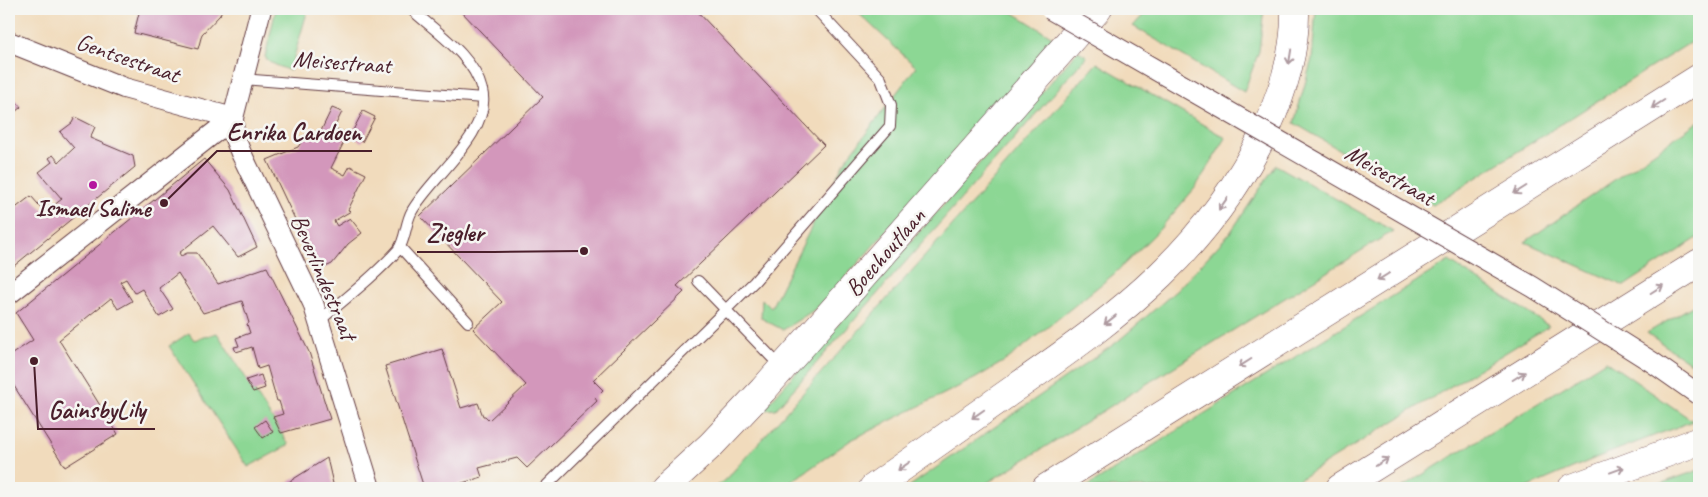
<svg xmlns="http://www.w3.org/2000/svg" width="1708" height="497" viewBox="0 0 1708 497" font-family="Caveat,sans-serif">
  <rect width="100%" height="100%" fill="#f6f6f2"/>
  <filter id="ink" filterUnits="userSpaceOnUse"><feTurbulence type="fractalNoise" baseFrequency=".02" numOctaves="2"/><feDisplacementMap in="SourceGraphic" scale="10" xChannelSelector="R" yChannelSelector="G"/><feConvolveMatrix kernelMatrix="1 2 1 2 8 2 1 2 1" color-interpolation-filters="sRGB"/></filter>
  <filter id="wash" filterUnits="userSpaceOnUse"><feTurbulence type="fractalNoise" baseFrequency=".0096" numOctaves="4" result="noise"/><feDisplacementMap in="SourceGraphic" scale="20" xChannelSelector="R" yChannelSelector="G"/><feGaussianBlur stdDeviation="1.12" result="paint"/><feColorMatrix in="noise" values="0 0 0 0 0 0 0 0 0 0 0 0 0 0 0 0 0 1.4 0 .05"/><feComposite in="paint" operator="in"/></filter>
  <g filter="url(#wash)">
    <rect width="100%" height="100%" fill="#f1dbbc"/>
    <path fill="#8cd794" stroke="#6b7b60" d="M276 9H308L290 71 269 62 265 57Z
      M854 9H1007L1056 39 820 306 783 330 761 318 762 299 771 308 843 164 916 67Z
      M1149 9H1264L1259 51 1244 92 1133 26Z
      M1316 9H1699V37L1433 205 1294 123 1312 59Z
      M1078 51 1087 56 776 409 763 410Z
      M1097 63 1226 138 1195 188 1158 231 1114 274 1008 359 976 378 851 440 782 488H715L729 476Z
      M1699 121V237L1624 286 1525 242Z
      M1276 165 1393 231 979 488H907L1117 342 1177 290 1230 233Z
      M1449 261 1549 326 1285 488H1085Z
      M1699 302V369L1647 333Z
      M189 333 194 340 217 333 289 445 248 467 169 346Z
      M1606 361 1693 421 1598 457 1526 488H1401Z
      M1699 470V488H1648Z"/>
    <g id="blocks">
      <path fill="#d397bb" d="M140 9H222L220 15 202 34 198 49 134 33Z
        M459 9H695L824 145 677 286 684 292 593 380 603 390 595 398 597 401 527 468 517 458 479 468 482 477 446 488H424L385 366 442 349 461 408 478 403 483 416H485L489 420 526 385 473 329 502 302 420 216 543 97Z
        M9 93 21 107 9 117Z
        M332 108 342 112 334 128 348 134 331 168 345 175 350 166 366 174 348 210 351 211 334 221 337 226 350 218 362 233 348 244 332 264 319 270 267 160 298 147 308 132H315L319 135Z
        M363 111 375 117 362 142 350 136Z
        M75 117 95 127 90 138 133 156 135 167 9 270V210L12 207 13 210 31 196 45 212 62 199 39 172 52 162 49 158 53 155 59 162 74 148 60 132 72 123Z
        M204 159 230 190 257 247 238 257 213 226 179 253 181 256 187 253H197L218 284 267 267 309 352 330 419 281 433 273 417 283 414 279 401H277L267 366 258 369 252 347 236 352 234 347 239 346 236 338 250 333 247 324 249 323 242 301 203 313 178 273 159 288 173 309 159 317 142 289 135 293 126 279 120 282 132 301 118 309 111 298 59 340 118 434 65 467 9 378V356L33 340 16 313Z
        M261 375 265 388 253 392 246 380Z
        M265 420 273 432 263 438 255 427Z
        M327 458 334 488H279Z"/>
    </g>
  </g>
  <g filter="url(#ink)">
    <use href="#blocks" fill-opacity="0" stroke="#633b41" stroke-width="1"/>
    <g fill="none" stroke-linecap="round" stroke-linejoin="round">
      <defs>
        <path id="lane" d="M243 79 483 98
          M400 247 468 322
          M698 281 781 367
          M319 321C345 299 375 276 398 250 406 240 405 223 412 211 431 177 493 132 482 90 474 56 436 32 411 9
          M544 488 754 282 890 126 891 105 881 79 816 9"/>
        <path id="street" d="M261 9 233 118 234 136 241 153 313 303 370 488
          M9 42 124 88 233 118
          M9 294 233 118"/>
        <path id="secondary" d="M664 488 711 445 763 390 1098 9"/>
        <path id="highway" d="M873 488C921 454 969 420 1018 386 1123 313 1210 248 1266 129 1283 92 1296 50 1295 9
          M1046 488 1699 78
          M1340 488 1699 263
          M1572 488 1699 441"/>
      </defs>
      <use href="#lane" stroke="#633b41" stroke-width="12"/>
      <use href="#street" stroke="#633b41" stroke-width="22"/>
      <use href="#secondary" stroke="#633b41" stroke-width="29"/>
      <use href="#highway" stroke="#633b41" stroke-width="29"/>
      <use href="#lane" stroke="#fff" stroke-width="10"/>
      <use href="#street" stroke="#fff" stroke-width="20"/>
      <use href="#secondary" stroke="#fff" stroke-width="28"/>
      <use href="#highway" stroke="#fff" stroke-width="28"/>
      <defs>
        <path id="street-bridge" d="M1050 9 1533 287 1652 362 1699 395"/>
      </defs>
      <use href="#street-bridge" stroke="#633b41" stroke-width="22" stroke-linecap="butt"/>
      <use href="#street-bridge" stroke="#fff" stroke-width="20"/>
    </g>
    <defs><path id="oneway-shaft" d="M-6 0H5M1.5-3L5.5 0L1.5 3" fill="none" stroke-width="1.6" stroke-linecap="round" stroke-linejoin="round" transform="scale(1.25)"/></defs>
    <g stroke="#ae9aa0">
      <use href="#oneway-shaft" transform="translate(1290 57) rotate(99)"/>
      <use href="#oneway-shaft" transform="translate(1658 104) rotate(148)"/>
      <use href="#oneway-shaft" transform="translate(1520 190) rotate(148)"/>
      <use href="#oneway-shaft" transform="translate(1223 204) rotate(125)"/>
      <use href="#oneway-shaft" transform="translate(1383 277) rotate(148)"/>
      <use href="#oneway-shaft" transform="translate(1657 289) rotate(-32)"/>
      <use href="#oneway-shaft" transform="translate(1110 320) rotate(142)"/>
      <use href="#oneway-shaft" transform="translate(1245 363) rotate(148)"/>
      <use href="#oneway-shaft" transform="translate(1519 376) rotate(-32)"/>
      <use href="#oneway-shaft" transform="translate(978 414) rotate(145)"/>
      <use href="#oneway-shaft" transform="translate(1382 462) rotate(-32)"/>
      <use href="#oneway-shaft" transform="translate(904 466) rotate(145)"/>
      <use href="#oneway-shaft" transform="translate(1617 470) rotate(-20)"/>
    </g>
  </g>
  <circle fill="#b5179e" stroke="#f6f6f2" stroke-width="2" cx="93" cy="185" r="5"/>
  <g text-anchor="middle" stroke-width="5" stroke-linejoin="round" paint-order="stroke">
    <g font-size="24" fill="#4a1f2b" stroke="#f6f6f2">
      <text transform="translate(128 58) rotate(19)" y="8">Gentsestraat</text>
      <text transform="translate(342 62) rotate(4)" y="8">Meisestraat</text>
      <text transform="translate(1390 175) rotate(30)" y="8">Meisestraat</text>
      <text transform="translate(885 252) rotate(-49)" y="8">Boechoutlaan</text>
      <text transform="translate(324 277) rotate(67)" y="8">Beverlindestraat</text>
    </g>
    <g font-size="24" font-weight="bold" fill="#4a1f2b" stroke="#f6f6f2">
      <text x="93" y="216">Ismael Salime</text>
    </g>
  </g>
  <path fill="none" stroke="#4a1f2b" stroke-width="2" d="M164 203L217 151H372M584 251L494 252H417M34 361L38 429H155"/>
  <g fill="#4a1f2b" stroke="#f6f6f2" stroke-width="2">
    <circle cx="164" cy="203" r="5"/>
    <circle cx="584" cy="251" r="5"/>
    <circle cx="34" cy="361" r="5"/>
  </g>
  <g font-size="25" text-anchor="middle" font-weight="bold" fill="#4a1f2b" stroke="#f6f6f2" stroke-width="5" stroke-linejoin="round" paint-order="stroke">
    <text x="294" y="140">Enrika Cardoen</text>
    <text x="455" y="241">Ziegler</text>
    <text x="97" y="418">GainsbyLily</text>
  </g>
  <rect width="1708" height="497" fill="none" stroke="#f6f6f2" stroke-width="30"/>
</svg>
